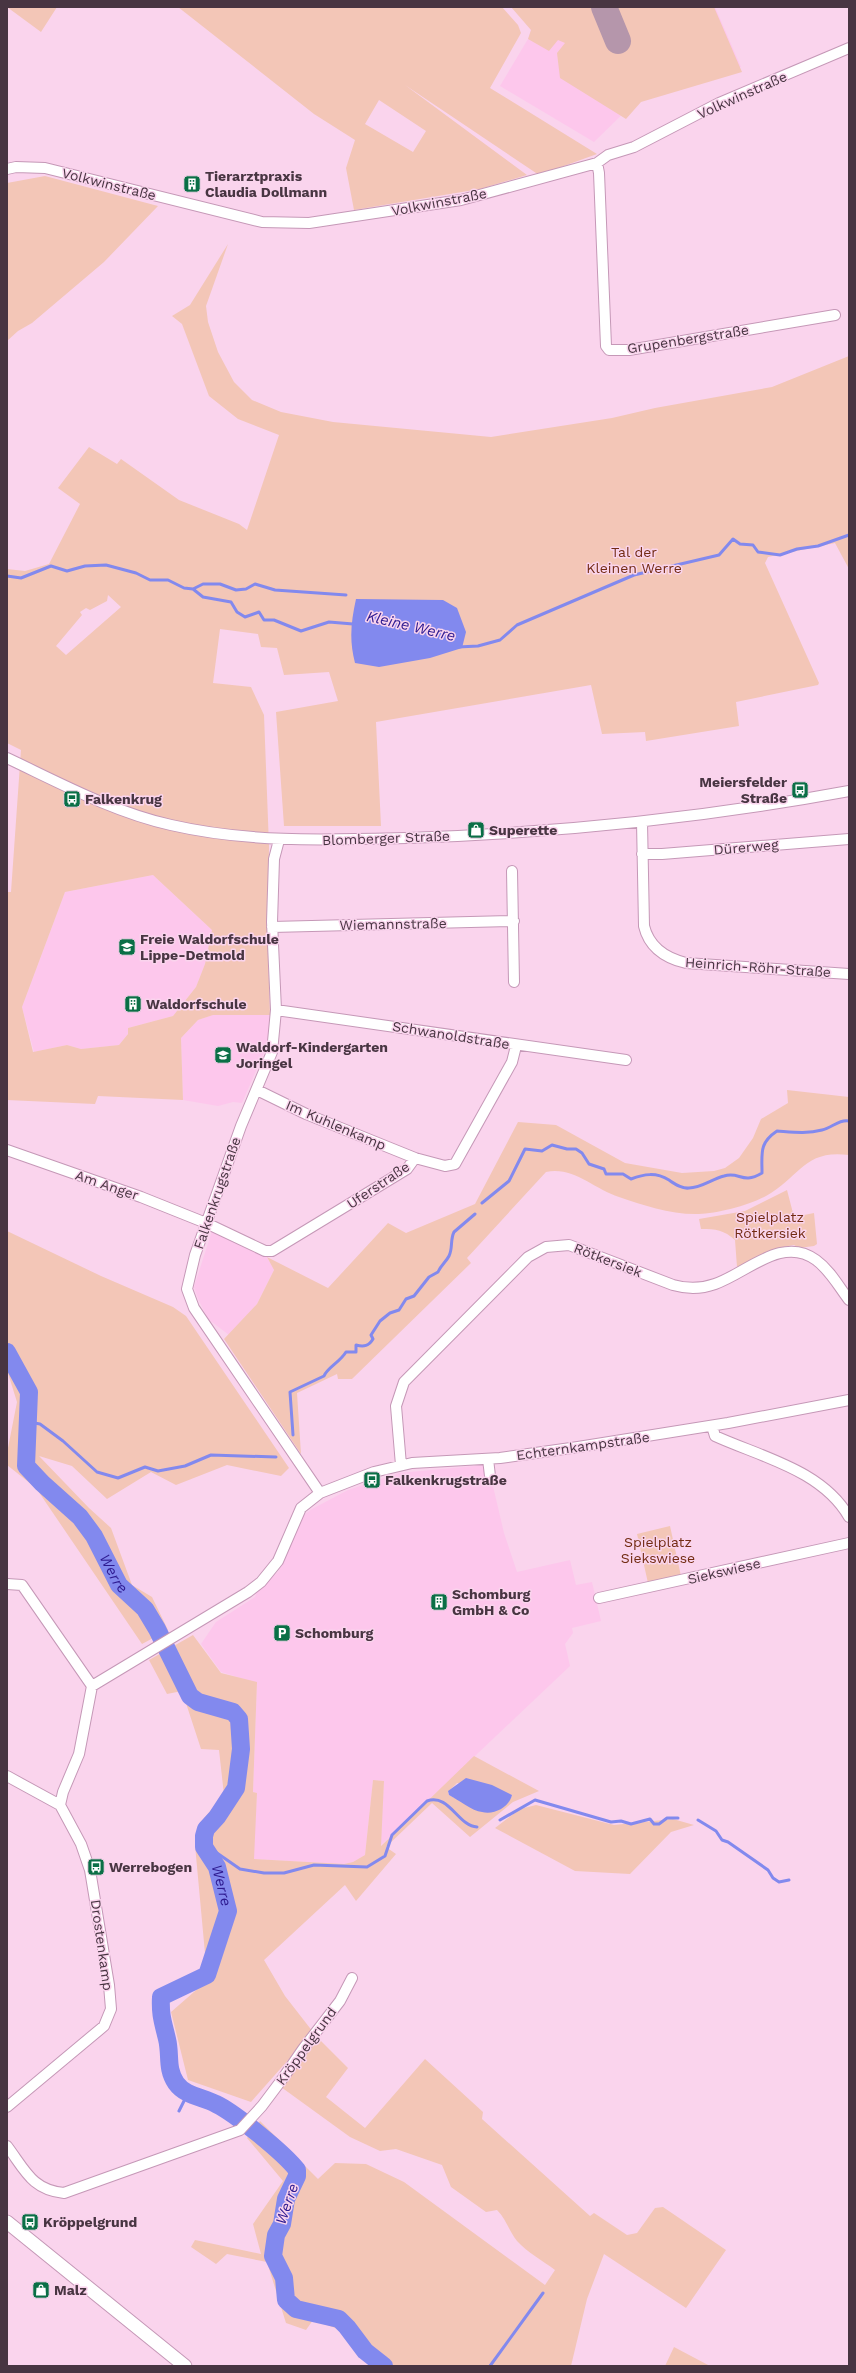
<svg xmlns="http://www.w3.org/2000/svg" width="856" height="2373" viewBox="0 0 856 2373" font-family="'Work Sans',sans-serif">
  <rect width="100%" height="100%" fill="#fad4ed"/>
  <path fill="#fdc7ec" d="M513 7H715L741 67 639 98 594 142 500 86 528 39 531 30Z
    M153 875 212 930 205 964 196 987 173 1016 128 1028V1034L119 1045 81 1049 67 1045 34 1052 22 1007 65 892Z
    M212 1015H270L269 1039 266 1048 242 1103 233 1102 218 1106 183 1100 181 1038 198 1020Z
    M212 1231 267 1257 274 1270 257 1304 229 1335 208 1319 198 1299 194 1287Z
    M485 1465 486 1483 492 1482 504 1533 517 1572 570 1560 576 1585 592 1582 601 1621 572 1628 573 1633 565 1644 570 1666 380 1846 384 1781 373 1780 365 1855 353 1862 344 1864 253 1859 257 1793 253 1792 257 1683 221 1672 201 1644 216 1622 255 1597 257 1591 278 1572 287 1555 299 1522 305 1514 312 1509 348 1490 399 1473Z"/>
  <path fill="#f3c6b7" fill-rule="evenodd" d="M7 7H57L41 32Z
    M178 7H502L518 25 521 33 490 88 597 154 539 175 405 85 527 175 480 189 354 210 346 168 355 140 314 114ZM379 100 426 131 413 152 365 124Z
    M511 7H714L742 72 641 102 626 119 560 78 557 53 565 43 558 40 549 51 528 39 531 30Z
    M45 176 158 206 104 262 32 323 18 331 7 341V183Z
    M228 244 206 306 208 322 218 352 234 382 252 400 281 412 333 422 491 437 612 418 655 408 772 387 849 356V569L835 543 768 557 765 563 819 683 818 685 736 702 739 726 646 741 645 732 602 734 591 685 376 722 381 826H284L276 712 338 701 329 672 284 675 277 648 261 647 258 634 220 629 213 683 251 687 264 715 269 846 268 951 270 1015H213L198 1020 181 1038 183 1100 98 1096 95 1104 7 1100V892H11L21 750 7 743V569L25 571 49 564 80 504 58 488 89 447 117 464 121 459 179 500 239 524 247 530 279 435 238 419 209 396 182 324 172 316 190 305ZM108 595 121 607 66 655 56 646 82 615 80 612 86 608 90 610 107 601ZM153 875 212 930 205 964 196 987 173 1016 128 1028V1034L119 1045 81 1049 67 1045 33 1052 22 1007 65 892Z
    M787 1090 849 1097V1155C804 1149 800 1177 766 1196 750 1205 716 1214 699 1214 672 1215 643 1205 619 1197 594 1189 573 1166 546 1172L467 1258 471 1263 352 1379H338L337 1374 297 1393 301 1454 224 1339 257 1304 274 1270 267 1257 328 1288 388 1223 406 1233 475 1204 518 1122 556 1125 625 1163 682 1173 714 1171 725 1168 739 1158 753 1138 761 1119 788 1103Z
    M787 1190 794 1217 814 1213 817 1244 814 1246 799 1248 794 1245C773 1248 756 1257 737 1267L735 1240C724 1230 716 1229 701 1229L699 1219 745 1211Z
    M7 1231 101 1276 173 1307 186 1316 289 1468 281 1476 227 1465 176 1485 151 1472 107 1499 72 1466 39 1456 89 1508 111 1528 132 1585 152 1597 168 1630 142 1644 36 1488 7 1465V1453L17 1402 7 1370Z
    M670 1526 681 1576 648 1583 637 1534Z
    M193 1635 221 1673 257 1682 253 1792 257 1793 254 1859 344 1864 353 1862 365 1855 373 1780 384 1781 381 1846 474 1756 539 1791 513 1802 470 1837 432 1803 386 1847 396 1854 356 1901 345 1885 264 1960 285 1996 313 2032 251 2102 188 2080 171 2012 210 1978 222 1959 207 1975 195 1845 199 1824 224 1795 219 1750 201 1749 182 1691 167 1694 149 1660ZM457 1783 512 1795C508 1808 494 1809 482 1812L449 1795 448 1792Z
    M536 1805 614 1825 673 1819 694 1825 671 1832 630 1874 575 1871 495 1828 520 1809Z
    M316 2036 348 2068 326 2097 365 2128 425 2059 483 2112 482 2119 590 2216 594 2213 627 2235 637 2233 655 2208 663 2207 726 2250 686 2308 604 2254 587 2299 571 2366H377L338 2329 313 2320 306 2330 286 2323 267 2262 227 2254 216 2264 191 2247 195 2240 261 2254 253 2224 283 2181 247 2138 260 2121 318 2179 335 2163 366 2164 404 2182 545 2285 555 2270C543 2261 527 2252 517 2241 509 2231 506 2219 497 2210L486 2212 451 2187 442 2165 396 2149 380 2151 350 2137 281 2087Z
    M674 2347 710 2366H665Z"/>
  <path fill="#8289ee" d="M356 599 443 600 457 608 466 632 462 648 430 658 379 667 355 663C349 640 351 622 356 599Z
    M466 1778 492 1785 512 1795C509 1807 495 1815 482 1812 472 1811 459 1800 449 1795L448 1791Z"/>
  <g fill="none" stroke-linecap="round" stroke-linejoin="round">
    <path stroke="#8289ee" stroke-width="3" d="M7 576 21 578 51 566 67 571 85 566 106 565 136 573 150 580H168L184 588 193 589 203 584H220L236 590 246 589 255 584 275 590 346 595
      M193 589 203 597 231 602 237 612 245 617 259 612 264 620H274L301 631 329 622 353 624
      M458 647 478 646 500 640 517 625 634 575 719 555 733 539 740 544 753 545 758 552 780 555 797 549 818 546 849 535
      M482 1203 509 1181 525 1149 542 1151 552 1145 567 1149H576L582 1153 589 1164 604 1169 606 1174H623L631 1179C644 1174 656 1172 669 1180 675 1184 682 1189 689 1188 701 1188 712 1179 724 1176 740 1171 742 1185 762 1173 762 1153 759 1143 777 1131 792 1132 807 1134 822 1130 832 1128 839 1119 849 1121
      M29 1422 40 1424 63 1441 97 1472 118 1478 145 1467 158 1471 185 1466 211 1455 276 1457
      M293 1435 290 1392 324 1376C327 1368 340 1362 346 1352H356V1345C364 1347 369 1346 373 1339L371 1335 380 1321 390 1313 399 1310 406 1299 414 1296 429 1277 438 1272C441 1265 446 1262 449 1256 453 1248 450 1240 454 1232L475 1214
      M500 1820 535 1800 611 1822 621 1821 631 1824 650 1819 654 1824H659L667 1818H678
      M698 1820 716 1831 722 1840 728 1842 768 1870 773 1878 779 1882 789 1880
      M204 1844 240 1869 264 1873H284L314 1865 367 1867 385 1856 392 1835 427 1801C449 1793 458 1826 477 1827
      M179 2111 188 2093
      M490 2366 543 2293"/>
    <path stroke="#8289ee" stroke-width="18" id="s1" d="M7 1352 29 1392 26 1466 42 1483 80 1517 94 1536 119 1585 145 1609 157 1629 190 1696 198 1702 233 1712 239 1719 241 1749 236 1788 217 1817 206 1829 204 1836V1847L217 1867 228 1911 207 1975 161 1997C160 2015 163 2022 167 2039 171 2055 166 2068 176 2083 185 2096 203 2097 216 2104 235 2113 285 2154 297 2170V2176L286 2199 282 2224 276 2235 273 2256 284 2278 286 2300 296 2309 339 2319 347 2327 365 2351 384 2366"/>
    <path stroke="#b596ab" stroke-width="26" d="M604 7 618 41"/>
    <defs>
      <path id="minor" d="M597 163 599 173 606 346 609 350H629L835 315
        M7 169 16 167 45 168 262 222 309 223 461 200 597 163 608 155 634 147 719 103 849 48
        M7 758C60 783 113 812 171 825 249 843 328 840 407 838 556 833 703 818 849 791
        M642 822 644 926C649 947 665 958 686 963L849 974
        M279 840 274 859 272 922 276 1010 272 1052 241 1126 195 1255 187 1289 194 1308 320 1493
        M642 854H662L849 839
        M512 871 514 982
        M272 927 514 921
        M276 1010 626 1060
        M257 1090 306 1114 415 1158
        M7 1150 141 1197 206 1223 265 1251H272L407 1169 415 1158 445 1166 455 1164 512 1062 516 1046
        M712 1426 715 1436C761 1457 822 1470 849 1517
        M488 1459 490 1476
        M401 1465 396 1406 404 1382 528 1257 546 1247 569 1245 673 1285C687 1289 701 1289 715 1284 747 1273 782 1235 816 1260 830 1270 839 1287 849 1300
        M7 1584 22 1585 92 1686 79 1754 63 1792 60 1805 81 1844 90 1870 109 1985 111 2009 104 2026 7 2107
        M599 1598 849 1543
        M92 1686 248 1592 261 1582 278 1561 301 1508 320 1493 374 1472 412 1463 500 1458 578 1447 728 1423 849 1400
        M7 1776 60 1805
        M7 2146C25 2170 32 2190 64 2193L240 2130 262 2106 283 2078 303 2049 340 2001 352 1978"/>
      <path id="major" d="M7 2222 185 2366"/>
    </defs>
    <use href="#minor" stroke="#c598b7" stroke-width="12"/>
    <use href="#major" stroke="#c598b7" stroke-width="15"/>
    <use href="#minor" stroke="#fff" stroke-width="10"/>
    <use href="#major" stroke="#fff" stroke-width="13"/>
  </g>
  <defs>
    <symbol id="building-square" viewBox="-11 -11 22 22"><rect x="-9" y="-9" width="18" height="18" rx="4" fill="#0a6f46" stroke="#fad4ed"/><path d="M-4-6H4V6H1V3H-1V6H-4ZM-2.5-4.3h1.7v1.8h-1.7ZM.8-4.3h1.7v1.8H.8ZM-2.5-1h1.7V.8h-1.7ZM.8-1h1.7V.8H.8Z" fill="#fff"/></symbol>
    <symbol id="bus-square" viewBox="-11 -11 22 22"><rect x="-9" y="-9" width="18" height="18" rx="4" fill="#0a6f46" stroke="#fad4ed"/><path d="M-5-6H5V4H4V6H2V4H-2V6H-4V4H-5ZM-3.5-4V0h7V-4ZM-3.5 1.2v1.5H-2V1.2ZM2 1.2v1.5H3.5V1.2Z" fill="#fff"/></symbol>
    <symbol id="shop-square" viewBox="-11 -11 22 22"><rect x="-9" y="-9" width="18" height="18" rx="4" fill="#0a6f46" stroke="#fad4ed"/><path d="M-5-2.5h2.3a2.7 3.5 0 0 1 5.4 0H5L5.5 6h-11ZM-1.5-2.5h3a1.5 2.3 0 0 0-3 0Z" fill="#fff"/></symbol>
    <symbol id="school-square" viewBox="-11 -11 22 22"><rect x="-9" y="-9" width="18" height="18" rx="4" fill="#0a6f46" stroke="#fad4ed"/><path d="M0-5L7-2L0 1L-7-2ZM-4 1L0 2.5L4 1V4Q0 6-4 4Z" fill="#fff"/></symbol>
    <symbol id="parking-square" viewBox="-11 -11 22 22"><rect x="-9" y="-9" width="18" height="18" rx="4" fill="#0a6f46" stroke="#fad4ed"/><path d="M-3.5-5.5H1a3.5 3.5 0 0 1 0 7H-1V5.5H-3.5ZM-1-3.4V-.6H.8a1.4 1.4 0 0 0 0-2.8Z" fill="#fff"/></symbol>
  </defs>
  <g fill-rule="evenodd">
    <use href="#building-square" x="182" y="174" width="20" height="20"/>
    <use href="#bus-square" x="790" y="780" width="20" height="20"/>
    <use href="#bus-square" x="62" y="789" width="20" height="20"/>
    <use href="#shop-square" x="466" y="820" width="20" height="20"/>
    <use href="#school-square" x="117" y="937" width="20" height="20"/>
    <use href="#building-square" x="123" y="994" width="20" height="20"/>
    <use href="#school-square" x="213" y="1045" width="20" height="20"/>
    <use href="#bus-square" x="362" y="1470" width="20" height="20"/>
    <use href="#building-square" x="429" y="1592" width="20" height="20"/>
    <use href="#parking-square" x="272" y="1623" width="20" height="20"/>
    <use href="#bus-square" x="86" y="1857" width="20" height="20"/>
    <use href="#bus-square" x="20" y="2212" width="20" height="20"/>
    <use href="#shop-square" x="31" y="2280" width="20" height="20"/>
  </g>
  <g text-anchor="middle" stroke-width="3" stroke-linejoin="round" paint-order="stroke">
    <g font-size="14" fill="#483542" stroke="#fad4ed">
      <text transform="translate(742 95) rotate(-24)" y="5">Volkwinstraße</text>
      <text transform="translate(109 184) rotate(14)" y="5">Volkwinstraße</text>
      <text transform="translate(439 202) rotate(-11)" y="5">Volkwinstraße</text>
      <text transform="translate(688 339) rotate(-9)" y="5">Grupenbergstraße</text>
      <text transform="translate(386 838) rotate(-2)" y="5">Blomberger Straße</text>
      <text transform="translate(746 847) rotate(-5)" y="5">Dürerweg</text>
      <text transform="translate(393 924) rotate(-1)" y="5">Wiemannstraße</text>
      <text transform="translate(758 967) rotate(4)" y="5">Heinrich-Röhr-Straße</text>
      <text transform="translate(451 1035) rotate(9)" y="5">Schwanoldstraße</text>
      <text transform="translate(336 1125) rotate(23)" y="5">Im Kuhlenkamp</text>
      <text transform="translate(107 1185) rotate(19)" y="5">Am Anger</text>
      <text transform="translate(378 1185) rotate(-34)" y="5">Uferstraße</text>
      <text transform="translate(217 1193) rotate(-71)" y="5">Falkenkrugstraße</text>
      <text transform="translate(608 1260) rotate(21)" y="5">Rötkersiek</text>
      <text transform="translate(583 1446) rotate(-8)" y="5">Echternkampstraße</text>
      <text transform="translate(724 1571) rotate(-13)" y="5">Siekswiese</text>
      <text transform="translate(102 1945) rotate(82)" y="5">Drostenkamp</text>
      <text transform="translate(306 2046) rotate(-54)" y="5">Kröppelgrund</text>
    </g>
    <g font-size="14" font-weight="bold" fill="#483542" stroke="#fad4ed" text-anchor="start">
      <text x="205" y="181">Tierarztpraxis<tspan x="205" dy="16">Claudia Dollmann</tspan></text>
      <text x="787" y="787" text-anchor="end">Meiersfelder<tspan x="787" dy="16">Straße</tspan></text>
      <text x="85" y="804">Falkenkrug</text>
      <text x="489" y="835">Superette</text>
      <text x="140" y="944">Freie Waldorfschule<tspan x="140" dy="16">Lippe-Detmold</tspan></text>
      <text x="146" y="1009">Waldorfschule</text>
      <text x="236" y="1052">Waldorf-Kindergarten<tspan x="236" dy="16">Joringel</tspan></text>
      <text x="385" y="1485">Falkenkrugstraße</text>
      <text x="452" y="1599">Schomburg<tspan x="452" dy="16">GmbH &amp; Co</tspan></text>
      <text x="295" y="1638">Schomburg</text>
      <text x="109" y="1872">Werrebogen</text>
      <text x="43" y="2227">Kröppelgrund</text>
      <text x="54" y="2295">Malz</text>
    </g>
    <g font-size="14" fill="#722b12" stroke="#fad4ed">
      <text x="634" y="557">Tal der<tspan x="634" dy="16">Kleinen Werre</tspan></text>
      <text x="770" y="1222">Spielplatz<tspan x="770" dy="16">Rötkersiek</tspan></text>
      <text x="658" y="1547">Spielplatz<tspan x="658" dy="16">Siekswiese</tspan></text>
    </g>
    <g font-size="15" font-style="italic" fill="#2e1b91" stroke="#fad4ed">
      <text transform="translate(411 626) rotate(13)" y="5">Kleine Werre</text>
      <text dy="5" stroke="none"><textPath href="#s1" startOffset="260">Werre</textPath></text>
      <text dy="5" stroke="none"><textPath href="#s1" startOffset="643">Werre</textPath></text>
      <text transform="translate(287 2204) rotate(-71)" y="5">Werre</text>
    </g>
  </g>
  <rect width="856" height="2373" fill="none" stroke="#483542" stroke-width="16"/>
</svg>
